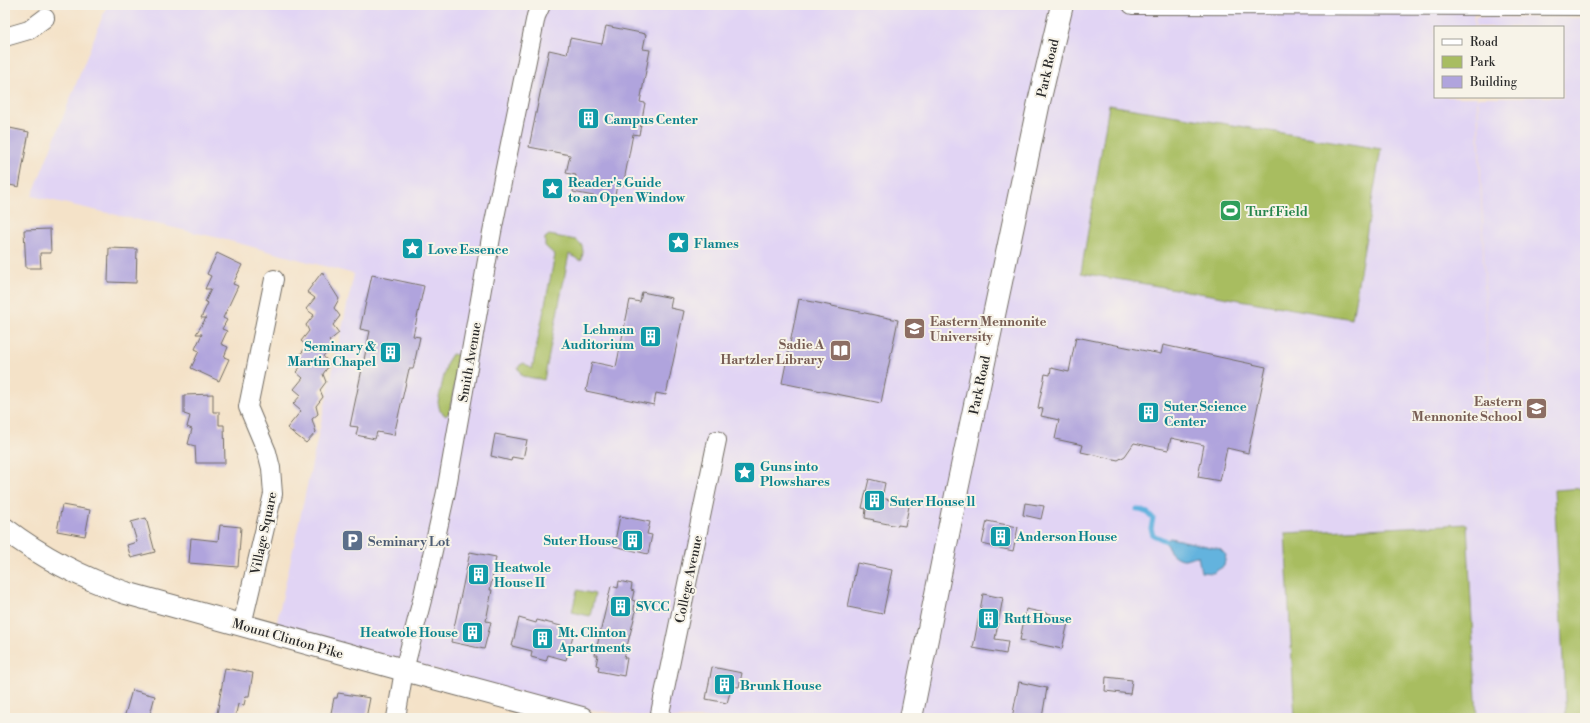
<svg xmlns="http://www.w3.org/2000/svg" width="1590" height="723" viewBox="0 0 1590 723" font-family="'Libre Bodoni',serif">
  <rect width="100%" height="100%" fill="#f7f3e8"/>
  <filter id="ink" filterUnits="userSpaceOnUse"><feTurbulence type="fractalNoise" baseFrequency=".025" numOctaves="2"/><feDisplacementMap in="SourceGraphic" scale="8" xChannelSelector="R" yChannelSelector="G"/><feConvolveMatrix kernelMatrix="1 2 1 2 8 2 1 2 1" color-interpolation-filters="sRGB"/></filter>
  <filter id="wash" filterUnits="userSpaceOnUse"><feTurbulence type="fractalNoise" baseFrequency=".012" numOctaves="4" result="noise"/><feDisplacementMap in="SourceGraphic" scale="16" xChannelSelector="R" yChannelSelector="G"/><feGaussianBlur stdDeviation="0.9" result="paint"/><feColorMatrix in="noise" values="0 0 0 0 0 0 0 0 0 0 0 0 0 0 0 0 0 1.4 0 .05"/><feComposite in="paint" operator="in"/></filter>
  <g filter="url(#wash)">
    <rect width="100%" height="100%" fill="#f4e2c8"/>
    <path fill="#e1d4f4" d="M107 5H1473L1474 27H1435V97H1477L1495 554 1478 97H1563V27H1475V17L1585 18V718H651L572 707 276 626 354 274 219 238 32 196Z"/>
    <path fill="#a8bd61" stroke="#6a7446" d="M1109 105 1381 149 1352 319 1081 273Z
      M549 235 576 240 582 245 583 252 582 259 579 260 569 254 544 380 522 376 518 368 520 365 524 363 532 369 555 255 545 246V238Z
      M452 354 459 355 460 359 449 413 446 416 440 411 438 402 447 362Z
      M1585 488V718H1566L1554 490Z
      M1467 524 1477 718H1295L1285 533Z
      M577 590 595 594 590 616 572 612Z"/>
    <path fill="#64b3de" stroke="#486f84" d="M1170 538 1220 549 1226 555 1224 566 1213 573 1201 572 1198 556C1193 556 1190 558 1185 559 1176 560 1166 550 1166 541Z"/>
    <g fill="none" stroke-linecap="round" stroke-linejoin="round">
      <path stroke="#64b3de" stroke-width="5" d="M1137 509 1148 513 1153 518 1151 529 1153 535 1166 541"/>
    </g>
    <g id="blocks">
      <path fill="#b0a4dd" d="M606 26 646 34 643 49 650 50 640 102 645 103 639 135 633 134 623 186 617 185 614 200 573 192 576 175 566 173 570 155 529 147 549 50 567 54 570 38 602 44Z
        M5 127 29 132 19 187 5 184Z
        M50 229 51 253H40L41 268H26L24 230Z
        M109 248 137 249 136 283 108 282Z
        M217 253 242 265 233 284 238 286 223 318 227 320 222 329 227 331 221 344 228 347 224 357 229 359 219 381 191 368 199 351 195 349 202 334H196L206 318H201L208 303 205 302 211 289H205L211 276 207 274Z
        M322 272 339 299 334 308 340 316 333 325 339 333 329 341 334 347 323 356 330 364 323 374 326 382 320 390 323 397 316 406 318 414 312 419 316 432 306 443 287 428 301 411 293 404 301 395 294 389 303 378 296 372 304 363 298 357 307 346 301 341 309 331 306 325 314 315 306 309 315 298 307 292Z
        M372 275 424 286 413 336 420 337 413 369H409L394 435 377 432 375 439 356 435 358 427 350 426 370 331 360 329Z
        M642 292 672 298 670 308 684 311 666 395 656 393 654 405 586 391 592 362 616 367 630 300 640 302Z
        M799 299 898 320 881 403 782 383Z
        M1076 337 1161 354 1163 345 1266 367 1248 453 1227 448 1220 481 1198 477 1204 445 1171 438 1168 450 1134 443 1125 456 1118 460 1081 452 1083 445 1055 439 1059 420 1041 416 1043 409 1038 408 1045 374 1050 375 1051 368 1069 372Z
        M213 394V412H219V425H224L225 463H196L195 446 188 444 192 429 187 427 190 416 184 414V395Z
        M495 434 527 440 523 459 512 457 511 461 491 456Z
        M869 479 885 483 882 498 903 503 902 505 909 506 905 526 898 525V526L873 521 874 520 865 518 866 509 862 508Z
        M1025 503 1044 506 1041 519 1023 515Z
        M62 505 90 510 85 536 57 531Z
        M620 516 650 522 647 534 652 535 648 554 614 546Z
        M146 518 155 552 131 558 127 545 137 542 131 522Z
        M987 521 1018 527 1013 551 982 544Z
        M220 525 241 527 238 567 189 563 191 538 218 541Z
        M470 552 496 557 490 590H492L486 621 491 622 484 649 451 642Z
        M857 563 892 570 883 614 848 607Z
        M619 581 632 584 631 590 634 591 632 600 635 601 634 610 636 611 624 658H627L624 676 598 671 599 666 596 665 598 655H595L611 586 618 588Z
        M983 594 1003 598 995 639 1008 641 1006 654 973 648Z
        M1026 609 1069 618 1062 649 1020 640Z
        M519 618 536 623 537 620 561 626 560 629 574 632 566 660 548 655 546 661 531 657 532 651 512 646Z
        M712 667 742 673 739 687 732 686 727 703 706 699Z
        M225 668 253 673 249 696H246L244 705 238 704 235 718 217 714Z
        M1106 677 1132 680 1130 694 1105 691Z
        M1019 682 1047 688 1042 718H1012Z
        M132 690 155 696 149 718H124Z
        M338 693 370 698 366 718H330L334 698H337Z"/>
    </g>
  </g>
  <g filter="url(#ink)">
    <use href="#blocks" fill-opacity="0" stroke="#716b62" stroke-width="1"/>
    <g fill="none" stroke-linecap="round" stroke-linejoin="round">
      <defs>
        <path id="minor" d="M1132 5 1585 6
          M5 37 29 30 45 18
          M242 625 273 494 271 468 267 452 248 407 274 279
          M396 718 404 670 422 600 446 492 492 232 536 16 541 5
          M659 718 717 440"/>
        <path id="tertiary" d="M5 529C42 557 82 578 126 593L404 670 582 718
          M911 718 957 490 1039 102 1062 5"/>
      </defs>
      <use href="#minor" stroke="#716b62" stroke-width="20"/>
      <use href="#tertiary" stroke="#716b62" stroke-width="24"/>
      <use href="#minor" stroke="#fff" stroke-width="18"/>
      <use href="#tertiary" stroke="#fff" stroke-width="22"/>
    </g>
  </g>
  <defs>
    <symbol id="building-square" viewBox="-11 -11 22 22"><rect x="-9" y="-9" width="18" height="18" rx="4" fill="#0f9aa8" stroke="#f7f3e8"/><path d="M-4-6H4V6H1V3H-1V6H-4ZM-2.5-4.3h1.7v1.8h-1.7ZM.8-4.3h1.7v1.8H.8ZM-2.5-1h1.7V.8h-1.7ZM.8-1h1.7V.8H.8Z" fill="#fff"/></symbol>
    <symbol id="sight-square" viewBox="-11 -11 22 22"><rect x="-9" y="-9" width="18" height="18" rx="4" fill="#0f9aa8" stroke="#f7f3e8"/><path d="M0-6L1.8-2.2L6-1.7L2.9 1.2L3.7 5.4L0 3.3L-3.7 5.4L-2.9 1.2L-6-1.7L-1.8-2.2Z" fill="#fff"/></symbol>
    <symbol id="stadium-square" viewBox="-11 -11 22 22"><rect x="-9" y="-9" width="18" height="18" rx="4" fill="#2e9e5b" stroke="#f7f3e8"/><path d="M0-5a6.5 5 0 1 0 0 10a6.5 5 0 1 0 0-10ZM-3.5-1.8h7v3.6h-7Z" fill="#fff"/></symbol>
    <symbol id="university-square" viewBox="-11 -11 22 22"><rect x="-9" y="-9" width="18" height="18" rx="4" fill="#8d6e63" stroke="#f7f3e8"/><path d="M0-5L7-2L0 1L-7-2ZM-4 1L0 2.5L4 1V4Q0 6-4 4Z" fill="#fff"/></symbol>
    <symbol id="library-square" viewBox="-11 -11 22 22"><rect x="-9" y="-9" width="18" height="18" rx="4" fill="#8d6e63" stroke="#f7f3e8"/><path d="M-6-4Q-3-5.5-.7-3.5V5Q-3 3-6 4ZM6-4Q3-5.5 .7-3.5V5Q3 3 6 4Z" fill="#fff"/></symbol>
    <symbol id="school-square" viewBox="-11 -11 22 22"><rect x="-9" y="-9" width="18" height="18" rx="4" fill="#8d6e63" stroke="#f7f3e8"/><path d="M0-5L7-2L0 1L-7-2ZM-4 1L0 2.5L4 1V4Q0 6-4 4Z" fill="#fff"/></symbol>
    <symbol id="parking-square" viewBox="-11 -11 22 22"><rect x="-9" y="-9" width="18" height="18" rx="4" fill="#5c6f8a" stroke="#f7f3e8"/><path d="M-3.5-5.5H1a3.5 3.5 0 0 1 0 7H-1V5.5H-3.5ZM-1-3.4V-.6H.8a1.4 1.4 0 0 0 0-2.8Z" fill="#fff"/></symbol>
  </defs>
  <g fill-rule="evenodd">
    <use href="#building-square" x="576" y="106" width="25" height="25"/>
    <use href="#sight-square" x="540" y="176" width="25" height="25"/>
    <use href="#stadium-square" x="1218" y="198" width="25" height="25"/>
    <use href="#sight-square" x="666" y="230" width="25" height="25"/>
    <use href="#sight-square" x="400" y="236" width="25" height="25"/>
    <use href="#university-square" x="902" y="316" width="25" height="25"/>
    <use href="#building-square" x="638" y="324" width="25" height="25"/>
    <use href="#library-square" x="828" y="338" width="25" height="25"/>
    <use href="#building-square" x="378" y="340" width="25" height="25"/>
    <use href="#school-square" x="1524" y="396" width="25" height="25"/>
    <use href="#building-square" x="1136" y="400" width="25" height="25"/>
    <use href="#sight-square" x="732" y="460" width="25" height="25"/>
    <use href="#building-square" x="862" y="488" width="25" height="25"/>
    <use href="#building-square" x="988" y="524" width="25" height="25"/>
    <use href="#building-square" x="620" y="528" width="25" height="25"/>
    <use href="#parking-square" x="340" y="528" width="25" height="25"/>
    <use href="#building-square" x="466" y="562" width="25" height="25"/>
    <use href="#building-square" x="608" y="594" width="25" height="25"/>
    <use href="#building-square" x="976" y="606" width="25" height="25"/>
    <use href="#building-square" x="460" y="620" width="25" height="25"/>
    <use href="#building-square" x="530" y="626" width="25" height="25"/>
    <use href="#building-square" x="712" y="672" width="25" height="25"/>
  </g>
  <g text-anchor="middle" stroke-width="4" stroke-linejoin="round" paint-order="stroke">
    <g font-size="13" fill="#2b2b2b" stroke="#f7f3e8">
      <text transform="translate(1047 68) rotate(-77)" y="5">Park Road</text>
      <text transform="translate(469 362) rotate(-80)" y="5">Smith Avenue</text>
      <text transform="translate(979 385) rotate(-78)" y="5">Park Road</text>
      <text transform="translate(263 533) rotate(-78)" y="5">Village Square</text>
      <text transform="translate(688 579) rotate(-78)" y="5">College Avenue</text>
      <text transform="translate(288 638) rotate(16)" y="5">Mount Clinton Pike</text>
    </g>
    <g font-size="13" font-weight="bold" fill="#0d838f" stroke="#f7f3e8" text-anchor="start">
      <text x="604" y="124">Campus Center</text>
      <text x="568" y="187">Reader's Guide<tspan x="568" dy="15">to an Open Window</tspan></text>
      <text x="694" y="248">Flames</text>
      <text x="428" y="254">Love Essence</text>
      <text x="634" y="334" text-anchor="end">Lehman<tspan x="634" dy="15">Auditorium</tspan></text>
      <text x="376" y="351" text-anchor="end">Seminary &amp;<tspan x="376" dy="15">Martin Chapel</tspan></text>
      <text x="1164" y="411">Suter Science<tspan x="1164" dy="15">Center</tspan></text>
      <text x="760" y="471">Guns into<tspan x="760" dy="15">Plowshares</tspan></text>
      <text x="890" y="506">Suter House ll</text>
      <text x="1016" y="541">Anderson House</text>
      <text x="618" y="545" text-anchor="end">Suter House</text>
      <text x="494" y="572">Heatwole<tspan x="494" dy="15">House II</tspan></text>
      <text x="636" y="611">SVCC</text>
      <text x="1004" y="623">Rutt House</text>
      <text x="458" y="637" text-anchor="end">Heatwole House</text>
      <text x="558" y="637">Mt. Clinton<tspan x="558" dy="15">Apartments</tspan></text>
      <text x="740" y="690">Brunk House</text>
    </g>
    <g font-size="13" font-weight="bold" fill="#27864d" stroke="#f7f3e8" text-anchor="start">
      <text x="1246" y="216">Turf Field</text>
    </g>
    <g font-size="13" font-weight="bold" fill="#785e54" stroke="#f7f3e8" text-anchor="end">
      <text x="930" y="326" text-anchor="start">Eastern Mennonite<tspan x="930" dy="15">University</tspan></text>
      <text x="824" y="349">Sadie A<tspan x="824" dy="15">Hartzler Library</tspan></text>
      <text x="1522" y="406">Eastern<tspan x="1522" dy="15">Mennonite School</tspan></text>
    </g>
    <g font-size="13" font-weight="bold" fill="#4e5e75" stroke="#f7f3e8" text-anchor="start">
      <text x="368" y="546">Seminary Lot</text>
    </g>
  </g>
  <rect width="1590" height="723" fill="none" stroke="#f7f3e8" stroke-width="20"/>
  <rect x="1434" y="26" width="130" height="72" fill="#f7f3e8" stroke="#a5a39c"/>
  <rect x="1442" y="39" width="20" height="6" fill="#ffffff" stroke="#a5a39c"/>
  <text x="1470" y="46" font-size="12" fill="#2b2b2b">Road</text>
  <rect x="1442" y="56" width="20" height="12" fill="#a8bd61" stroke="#a5a39c"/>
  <text x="1470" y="66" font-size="12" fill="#2b2b2b">Park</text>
  <rect x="1442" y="76" width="20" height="12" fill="#b0a4dd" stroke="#a5a39c"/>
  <text x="1470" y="86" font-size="12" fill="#2b2b2b">Building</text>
</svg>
